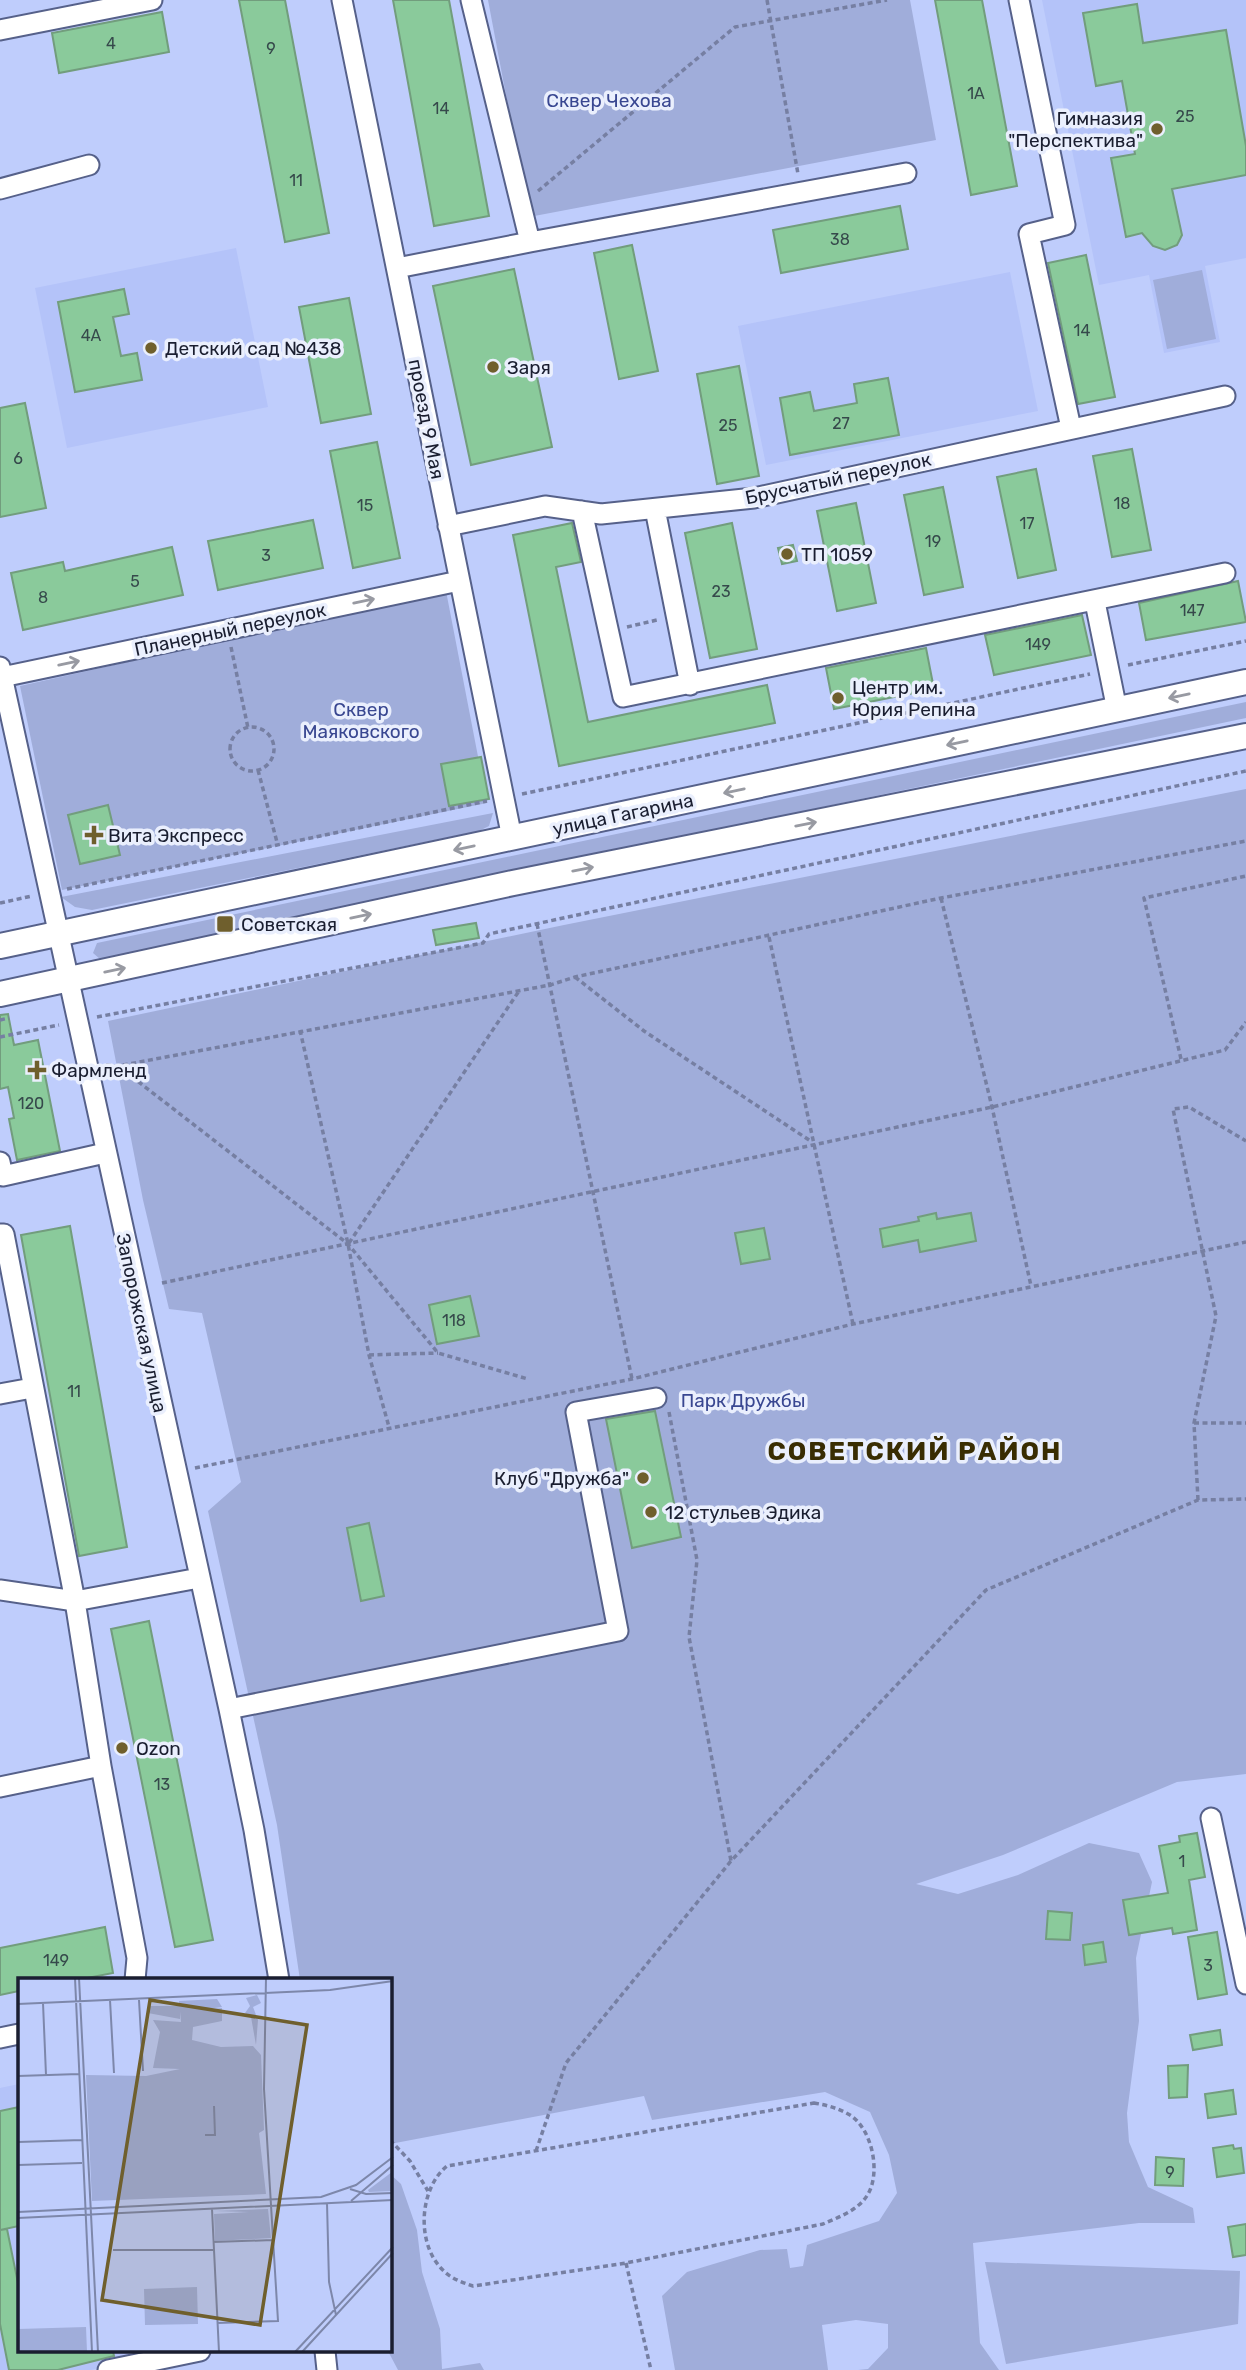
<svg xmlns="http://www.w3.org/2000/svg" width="1246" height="2370" viewBox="0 0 1246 2370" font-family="Rubik,sans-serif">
  <rect width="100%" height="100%" fill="#bfcdfc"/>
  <path fill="#b4c3f9" d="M1042 0H1246V258L1205 266 1220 342 1164 353 1149 275 1099 285Z
    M236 248 268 407 67 448 35 288Z
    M1010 272 1038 411 766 465 738 326Z
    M19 2084V2351H181L91 2370H0V2088Z"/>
  <path fill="#a0adda" d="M488 0H910L936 140 529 217Z
    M1202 270 1216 339 1167 349 1153 280Z
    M446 591 487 803 62 890 20 686Z
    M1246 702V718L100 959 93 953 97 943Z
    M1246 789V1774L1177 1782 1003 1855 916 1884 958 1894 1018 1875 1089 1843 1139 1853 1152 1882 1136 1958 1139 2021 1127 2113 1129 2142 1148 2187 1193 2208 1195 2223H1139L973 2243 980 2343 999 2370H858L868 2369 888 2348V2324L856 2320 822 2325 828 2370H675L662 2296 687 2272 760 2250 787 2249 790 2268 803 2266 807 2245 879 2221 897 2193 889 2155 870 2112 825 2092 652 2120 644 2096 390 2144V1980H300L277 1825 208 1511 241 1482 202 1313 169 1309 143 1200 108 1021 564 925Z
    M493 813 489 826 479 831 92 910 75 907 61 897Z
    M390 2174 401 2184 417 2230 422 2272 440 2329 442 2369 480 2363 484 2370H398L389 2353Z
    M985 2262 1240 2271 1238 2324 1006 2364Z"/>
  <path fill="#8aca9b" stroke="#729d7d" stroke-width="2" d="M239 0H285L329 233 285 242Z
    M393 0H449L489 216 434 226Z
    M935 0H982L1017 186 971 195Z
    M1137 4 1143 43 1226 30 1246 146V175L1172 189 1182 235 1177 245 1165 250 1153 246 1142 233 1126 237 1111 158 1135 154 1122 81 1096 86 1083 13Z
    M162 12 169 52 59 73 52 33Z
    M900 206 908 249 781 273 773 230Z
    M632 245 658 371 619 379 594 253Z
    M1086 255 1115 397 1078 404 1048 263Z
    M514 269 552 447 471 465 433 286Z
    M124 289 129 314 113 317 121 356 137 353 142 380 75 392 58 302Z
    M349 298 371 414 321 423 299 307Z
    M739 366 759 476 717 484 697 374Z
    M888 378 899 435 790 455 780 398 810 392 814 411 857 403 854 384Z
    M25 403 46 508 0 517V408Z
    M377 442 400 558 353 568 330 451Z
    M1132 449 1151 550 1112 557 1093 456Z
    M1036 469 1056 570 1018 578 997 477Z
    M943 487 963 587 924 595 904 495Z
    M856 503 876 603 837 611 817 511Z
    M313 520 323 568 218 590 208 541Z
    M572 523 581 562 556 567 588 722 767 685 775 723 559 766 513 535Z
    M732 523 757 649 710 658 685 533Z
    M793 545 797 561 782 564 778 548Z
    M172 547 183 595 23 630 11 573 63 562 65 571Z
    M1238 581 1246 622 1146 640 1139 603Z
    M1082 615 1091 655 994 675 985 635Z
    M926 648 934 689 834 709 826 668Z
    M481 757 489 799 449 806 441 764Z
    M108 805 120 855 80 864 68 815Z
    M476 923 479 938 436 945 433 930Z
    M8 1014 14 1045 38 1040 60 1151 17 1160 9 1119 14 1118 8 1087 0 1089V1015Z
    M936 1213 937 1219 971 1213 976 1241 920 1252 918 1240 883 1247 880 1229 919 1221 918 1217Z
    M70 1226 127 1547 79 1556 21 1235Z
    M764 1228 770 1259 741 1264 735 1233Z
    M470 1296 479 1336 437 1344 429 1305Z
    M655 1411 681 1537 632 1548 606 1419Z
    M369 1523 384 1596 361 1601 347 1528Z
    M149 1621 213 1940 175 1947 111 1629Z
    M1197 1833 1205 1877 1189 1880 1197 1930 1173 1934 1172 1928 1129 1935 1123 1900 1168 1893 1159 1846 1180 1842 1179 1836Z
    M1048 1911 1072 1913 1070 1940 1046 1939Z
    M105 1927 113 1973 77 1980H19V1991L0 1995V1948Z
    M1217 1932 1227 1994 1198 1999 1188 1937Z
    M1103 1942 1106 1962 1085 1965 1083 1945Z
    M1220 2030 1222 2045 1193 2050 1190 2035Z
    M1188 2065 1187 2097 1169 2098 1168 2066Z
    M1233 2090 1236 2114 1208 2118 1205 2094Z
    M19 2107V2226L0 2230V2111Z
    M1233 2145 1234 2149 1241 2148 1244 2173 1217 2177 1213 2148Z
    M1156 2157 1184 2159 1183 2186 1155 2185Z
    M1246 2224V2255L1233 2257 1228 2227Z
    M7 2229 19 2288V2351H113L114 2356 58 2370H9L0 2324V2230Z"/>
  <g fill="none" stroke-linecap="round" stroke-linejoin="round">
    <defs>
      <path id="minor" d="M342 0 512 838
        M1019 0 1065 225 1029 234 1071 428
        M0 30 152 0
        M0 189 89 165
        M530 242 906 173
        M397 268 530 242 471 0
        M655 509 690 685
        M582 511 623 697 1225 573
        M448 526 545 506 601 514 754 498 1225 396
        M1095 602 1117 710
        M0 667 229 1709 254 1830 279 1980
        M2 677 459 581
        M0 1162 3 1176 105 1153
        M0 1234H4L75 1601 101 1766 0 1787
        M0 1394 32 1388
        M0 1590 75 1601 199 1578
        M229 1709 618 1631 576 1412 656 1398
        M101 1766 137 1958 135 1980
        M1211 1818 1246 1984
        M0 2038 19 2034
        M325 2351 327 2370
        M108 2370 200 2351"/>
      <path id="major" d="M0 946 1246 682
        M0 994 513 883 1246 736"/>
    </defs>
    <use href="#minor" stroke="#56618a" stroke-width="23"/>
    <use href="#major" stroke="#56618a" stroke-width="28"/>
    <path stroke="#767fa2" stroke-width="3.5" stroke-dasharray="5 3.5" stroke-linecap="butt" d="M767 0 798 174
      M538 191 735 27 887 0
      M627 627 657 620
      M231 647 248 728
      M1128 665 1246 641
      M230 749a22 22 0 1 1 44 0a22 22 0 1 1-44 0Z
      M258 770 278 846
      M522 794 1090 674
      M67 889 487 801
      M941 898 992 1107 1031 1286
      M0 903 32 896
      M537 924 632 1379
      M769 937 853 1324
      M575 977 644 1031 812 1142
      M97 1017 483 943 489 934 1246 771
      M0 1020 9 1018
      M300 1030 348 1244 369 1355 389 1427
      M0 1037 59 1025
      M1181 1059 1144 898 1246 876
      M106 1065 118 1066 550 985 575 977 941 898 1246 841
      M118 1066 348 1244 438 1353 528 1379
      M349 1243 519 991
      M162 1283 992 1107 1225 1050 1246 1022
      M369 1355 438 1353
      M669 1412 697 1560 689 1637 731 1861
      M1194 1423H1246
      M195 1468 632 1379 853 1324 1246 1242
      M1198 1500 1194 1423 1216 1316 1173 1109 1189 1107 1246 1141
      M814 2103C826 2105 838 2108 850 2115 872 2129 881 2172 868 2194 859 2210 839 2217 823 2224L626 2263 473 2286C461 2282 449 2278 440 2267 416 2240 420 2188 447 2166Z
      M390 2140 410 2161 428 2191
      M536 2151 566 2063 731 1861 986 1590 1198 1500 1246 1499
      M626 2263 651 2370"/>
    <use href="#minor" stroke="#fff" stroke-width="19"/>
    <use href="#major" stroke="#fff" stroke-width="24"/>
  </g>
  <defs><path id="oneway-shaft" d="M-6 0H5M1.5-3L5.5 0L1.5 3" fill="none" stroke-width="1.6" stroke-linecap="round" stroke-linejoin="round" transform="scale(1.75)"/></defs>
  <g stroke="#989aa2">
    <use href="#oneway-shaft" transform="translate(364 601) rotate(-12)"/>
    <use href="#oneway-shaft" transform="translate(69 663) rotate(-12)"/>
    <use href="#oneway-shaft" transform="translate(1179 696) rotate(168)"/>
    <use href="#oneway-shaft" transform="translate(957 743) rotate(168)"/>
    <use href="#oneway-shaft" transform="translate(734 791) rotate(168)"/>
    <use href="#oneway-shaft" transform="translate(806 824) rotate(-11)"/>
    <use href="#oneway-shaft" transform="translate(464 848) rotate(168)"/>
    <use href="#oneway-shaft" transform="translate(583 869) rotate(-11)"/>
    <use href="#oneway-shaft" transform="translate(361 916) rotate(-12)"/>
    <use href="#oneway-shaft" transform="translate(115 970) rotate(-12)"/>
  </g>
  <g fill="#6f5f2d" stroke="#eaeffd" stroke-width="2.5">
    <circle cx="1157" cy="129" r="7"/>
    <circle cx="151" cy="348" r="7"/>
    <circle cx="493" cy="367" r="7"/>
    <circle cx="787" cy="554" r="7"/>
    <circle cx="838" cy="698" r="7"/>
    <path d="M90.5 824.5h7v7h7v7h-7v7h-7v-7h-7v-7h7z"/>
    <rect x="216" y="915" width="18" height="18" rx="3.5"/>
    <path d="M33.5 1059.5h7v7h7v7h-7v7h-7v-7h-7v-7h7z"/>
    <circle cx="643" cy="1478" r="7"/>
    <circle cx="651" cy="1512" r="7"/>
    <circle cx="122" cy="1748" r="7"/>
  </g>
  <g text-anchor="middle" stroke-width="7" stroke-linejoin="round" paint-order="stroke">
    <g font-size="16" fill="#36494b">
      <text x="111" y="49">4</text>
      <text x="271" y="54">9</text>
      <text x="976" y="99">1А</text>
      <text x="441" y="114">14</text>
      <text x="1185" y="122">25</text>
      <text x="296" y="186">11</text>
      <text x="840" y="245">38</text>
      <text x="1082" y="336">14</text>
      <text x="91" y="341">4А</text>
      <text x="841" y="429">27</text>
      <text x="728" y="431">25</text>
      <text x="18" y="464">6</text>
      <text x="1122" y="509">18</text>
      <text x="365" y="511">15</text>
      <text x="1027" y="529">17</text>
      <text x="933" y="547">19</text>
      <text x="266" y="561">3</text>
      <text x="135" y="587">5</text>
      <text x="721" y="597">23</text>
      <text x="43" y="603">8</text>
      <text x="1192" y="616">147</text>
      <text x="1038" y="650">149</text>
      <text x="31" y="1109">120</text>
      <text x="454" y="1326">118</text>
      <text x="74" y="1397">11</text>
      <text x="162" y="1790">13</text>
      <text x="1182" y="1867">1</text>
      <text x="56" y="1966">149</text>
      <text x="1208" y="1971">3</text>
      <text x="1170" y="2178">9</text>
    </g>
    <g font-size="19" fill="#394791" stroke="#eaeffd">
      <text x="609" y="107">Сквер Чехова</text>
      <text x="361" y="716">Сквер<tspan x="361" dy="22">Маяковского</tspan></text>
      <text x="743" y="1407">Парк Дружбы</text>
    </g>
    <g font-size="19" fill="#1a1e30" stroke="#eaeffd" text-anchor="start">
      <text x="1143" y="125" text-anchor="end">Гимназия<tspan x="1143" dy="22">"Перспектива"</tspan></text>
      <text x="165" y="355">Детский сад №438</text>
      <text x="507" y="374">Заря</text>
      <text x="801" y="561">ТП 1059</text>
      <text x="852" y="694">Центр им.<tspan x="852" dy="22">Юрия Репина</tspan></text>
      <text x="108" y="842">Вита Экспресс</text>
      <text x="241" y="931">Советская</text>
      <text x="51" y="1077">Фармленд</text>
      <text x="629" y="1485" text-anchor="end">Клуб "Дружба"</text>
      <text x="665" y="1519">12 стульев Эдика</text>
      <text x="136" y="1755">Ozon</text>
    </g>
    <g font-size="19" fill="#1a1e30" stroke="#eaeffd">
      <text transform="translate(427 419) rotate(79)" y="7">проезд 9 Мая</text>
      <text transform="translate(838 478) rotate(-12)" y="7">Брусчатый переулок</text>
      <text transform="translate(230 629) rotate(-12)" y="7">Планерный переулок</text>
      <text transform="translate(623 814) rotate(-12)" y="7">улица Гагарина</text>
      <text transform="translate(142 1323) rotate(78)" y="7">Запорожская улица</text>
    </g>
    <g font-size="26" font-weight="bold" letter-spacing="2" fill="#392d02" stroke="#eaeffd">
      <text x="915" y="1460">СОВЕТСКИЙ РАЙОН</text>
    </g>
  </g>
  <g transform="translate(18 1978)">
    <rect width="374" height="374" fill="#bfcdfc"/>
    <path d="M239 17 243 25 235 29 240 42 238 67 233 39 227 35 232 28 228 20ZM199 21 204 29 189 31 204 30V43L175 49 174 62 203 69 235 68 243 77 246 152 241 155 248 216 74 223 68 97 128 98 162 91 135 90 142 54 135 42 163 44 161 23ZM132 28H162V41L130 35ZM374 194V213L351 214 350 212ZM250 231 253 260 197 263 196 236 231 234 196 233ZM179 309 180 346 127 347 126 311ZM68 349 69 374H0V351Z" fill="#a0adda"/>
    <path fill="none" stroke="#7d87aa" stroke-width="2" d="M57 0 74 374M61 0 80 374M92 22 96 95M121 22 125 93M25 25 28 97M0 26 312 12 375 3M0 98 61 96M187 157H197L196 128M0 164 64 162M0 187 64 185M332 211 348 216 375 215M333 223 375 187M309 225 311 304 318 337M194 231 201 374M0 234 303 219 338 207 375 179M0 240 375 222M195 264 255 262M95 272H196M199 345 260 343 246 111 248 0M277 374 375 269M284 374 375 275"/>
    <path fill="#6f5f2d" fill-opacity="0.15" stroke="#6f5f2d" stroke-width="3.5" d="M132 22 289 47 242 347 84 322Z"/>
    <rect width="374" height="374" fill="none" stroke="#1a1e30" stroke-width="3.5"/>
  </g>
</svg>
